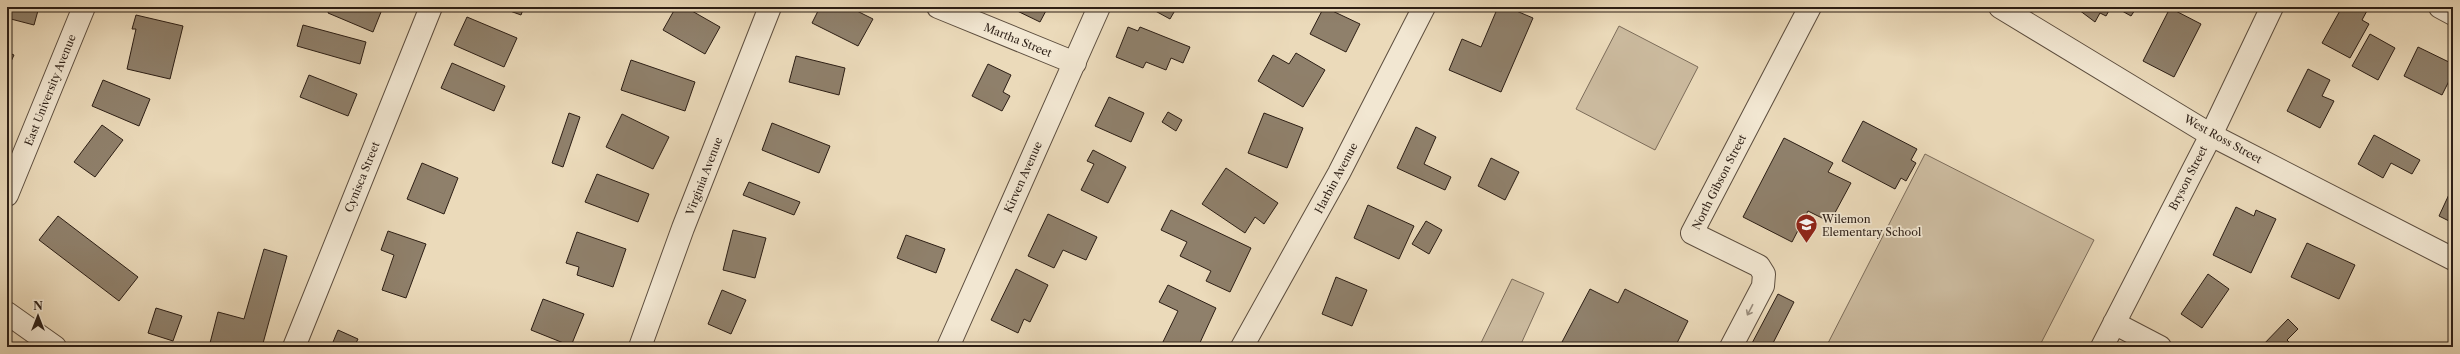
<svg xmlns="http://www.w3.org/2000/svg" width="2460" height="354" viewBox="0 0 2460 354" font-family="'Libre Caslon Text',serif">
  <rect width="100%" height="100%" fill="#ebdaba"/>
  <filter id="stains"><feTurbulence type="fractalNoise" baseFrequency=".005" numOctaves="4"/><feColorMatrix values="0 0 0 0 .2 0 0 0 0 .09 0 0 0 0 .02 0 0 0 .5 -.17"/></filter>
  <radialGradient id="worn" r=".72"><stop offset=".6" stop-color="#630" stop-opacity="0"/><stop offset="1" stop-color="#630" stop-opacity=".3"/></radialGradient>
  <path fill="#cbba9e" stroke="#7c6c5a" d="M1619 26 1698 67 1655 150 1576 109Z
    M1925 154 2094 240 2039 347H1826Z
    M1512 279 1544 293 1521 344 1520 347H1479Z"/>
  <path fill="#8f806b" stroke="#2c1e15" d="M7 7H39L34 25 7 18Z
    M330 7H383L373 32 328 13Z
    M499 7H524L521 15Z
    M676 7H685L720 27 705 54 663 30Z
    M820 7H849L873 19 858 46 812 23Z
    M1009 7H1048L1040 22Z
    M1148 7H1177L1170 19Z
    M1324 7 1360 24 1346 52 1310 34Z
    M1498 7H1507L1533 18 1501 92 1449 70 1462 39 1481 47Z
    M2075 7H2111L2106 16 2100 13 2095 22Z
    M2115 7H2137L2131 16Z
    M2342 7H2369L2362 20 2369 24 2350 58 2322 43Z
    M2170 8 2201 24 2174 77 2143 61Z
    M136 15 183 26 170 79 127 69 136 29H132Z
    M467 17 517 38 504 67 454 45Z
    M303 25 366 42 360 64 297 46Z
    M1128 27 1138 31 1140 27 1190 47 1183 63 1171 58 1166 70 1146 62 1143 68 1116 57Z
    M2370 34 2395 48 2378 80 2352 66Z
    M2418 47 2453 64V73L2442 95 2404 76Z
    M7 52 14 55 7 70Z
    M1296 53 1325 70 1303 107 1258 81 1273 55 1289 64Z
    M796 56 845 68 839 95 789 82Z
    M631 60 695 82 685 111 621 90Z
    M452 63 505 86 494 111 441 88Z
    M988 64 1011 75 1003 92 1010 96 1002 111 972 96Z
    M2308 69 2330 80 2322 96 2334 101 2320 128 2287 111Z
    M309 75 357 94 348 116 300 97Z
    M103 80 150 99 139 126 92 106Z
    M1109 97 1144 113 1131 142 1095 126Z
    M1168 112 1182 120 1176 131 1162 122Z
    M569 113 580 117 563 167 552 163Z
    M1264 113 1303 128 1287 168 1248 153Z
    M622 114 669 137 653 169 606 147Z
    M1863 121 1917 149 1911 160 1916 163 1906 181 1901 178 1895 189 1842 161Z
    M772 123 830 146 819 173 762 150Z
    M102 125 123 140 95 177 74 162Z
    M1416 127 1436 137 1424 164 1451 177 1445 190 1397 168Z
    M2374 135 2420 160 2412 174 2391 163 2383 178 2358 164Z
    M1784 138 1833 163 1828 172 1851 183 1830 222 1808 211 1792 242 1743 217Z
    M1093 150 1126 167 1108 203 1081 190 1094 164 1087 161Z
    M1491 158 1519 172 1505 200 1478 186Z
    M422 163 458 178 444 214 407 199Z
    M1226 168 1278 203 1264 224 1255 217 1245 233 1202 204Z
    M597 174 649 194 638 222 585 202Z
    M749 182 800 202 794 215 743 195Z
    M2452 188H2453V223L2439 216Z
    M1368 205 1414 226 1399 259 1354 238Z
    M2236 207 2254 216 2256 210 2276 219 2251 273 2213 255Z
    M1171 210 1251 248 1230 292 1206 281 1211 271 1180 256 1187 242 1161 230Z
    M1048 214 1097 237 1086 260 1063 250 1054 268 1028 256Z
    M58 216 138 277 119 301 39 240Z
    M1426 221 1442 230 1429 254 1412 244Z
    M733 230 766 238 755 278 723 270Z
    M388 231 426 244 406 298 382 290 394 255 381 250Z
    M577 232 626 249 613 287 577 275 579 267 566 263Z
    M906 235 945 249 936 273 897 258Z
    M2307 243 2355 265 2339 299 2291 277Z
    M264 249 287 256 262 347H209L218 312 244 319Z
    M1016 269 1048 285 1030 322 1024 319 1018 333 991 320Z
    M2208 274 2229 289 2202 328 2181 314Z
    M1336 277 1367 290 1352 326 1322 314Z
    M1168 285 1216 308 1198 347 1161 346 1178 311 1159 302Z
    M1590 289 1618 303 1625 289 1688 321 1675 347H1572L1562 342Z
    M722 290 746 300 731 334 708 324Z
    M1778 294 1794 302 1771 347H1750Z
    M543 299 584 314 571 346 531 330Z
    M156 308 182 316 173 341 148 333Z
    M2288 319 2298 329 2287 340 2294 347H2261Z
    M338 330 358 339 354 347H331Z"/>
  <g fill="none" stroke-linecap="round" stroke-linejoin="round">
    <defs>
      <path id="minor" d="M938 7 1075 63
        M2440 7 2453 14
        M7 195 84 7
        M2114 323 2160 347
        M294 347 431 7
        M640 347 683 228 770 7
        M948 347 1099 7
        M1242 347 1339 173 1424 7
        M1731 347 1763 286 1764 274 1759 266 1692 233 1810 7
        M2102 347 2211 135 2272 7"/>
      <path id="tertiary" d="M2000 7 2211 135 2453 259
        M7 313 55 347"/>
    </defs>
    <use href="#minor" stroke="#5c4d3e" stroke-width="24"/>
    <use href="#tertiary" stroke="#5c4d3e" stroke-width="24"/>
    <use href="#minor" stroke="#f2e7d2" stroke-width="22"/>
    <use href="#tertiary" stroke="#f2e7d2" stroke-width="22"/>
  </g>
  <defs><path id="oneway-shaft" d="M-6 0H5M1.5-3L5.5 0L1.5 3" fill="none" stroke-width="1.6" stroke-linecap="round" stroke-linejoin="round"/></defs>
  <use stroke="#998d7d" href="#oneway-shaft" transform="translate(1750 310) rotate(117)"/>
  <defs>
    <symbol id="school-pin" viewBox="-11 -11 22 30"><path d="M0 17L-7.5 6A9.5 9.5 0 1 1 7.5 6Z" fill="#8f2418" stroke="#f2e7d2"/><path d="M0-5L7-2L0 1L-7-2ZM-4 1L0 2.5L4 1V4Q0 6-4 4Z" fill="#fff"/></symbol>
  </defs>
  <g fill-rule="evenodd">
    <use href="#school-pin" x="1794" y="212" width="25" height="34"/>
  </g>
  <g text-anchor="middle" stroke-width="3.5" stroke-linejoin="round" paint-order="stroke">
    <g font-size="11" fill="#2c1e15" stroke="#f2e7d2">
      <text transform="translate(1018 40) rotate(22)" y="4">Martha Street</text>
      <text transform="translate(50 90) rotate(-68)" y="4">East University Avenue</text>
      <text transform="translate(2223 139) rotate(29)" y="4">West Ross Street</text>
      <text transform="translate(704 176) rotate(-69)" y="4">Virginia Avenue</text>
      <text transform="translate(362 177) rotate(-68)" y="4">Cynisca Street</text>
      <text transform="translate(1023 177) rotate(-66)" y="4">Kirven Avenue</text>
      <text transform="translate(1336 178) rotate(-62)" y="4">Harbin Avenue</text>
      <text transform="translate(2188 178) rotate(-63)" y="4">Bryson Street</text>
      <text transform="translate(1719 182) rotate(-63)" y="4">North Gibson Street</text>
    </g>
    <g font-size="11" fill="#2c1e15" stroke="#f2e7d2" text-anchor="start">
      <text x="1822" y="223">Wilemon<tspan x="1822" dy="13">Elementary School</tspan></text>
    </g>
  </g>
  <rect width="2460" height="354" fill="none" stroke="#ebdaba" stroke-width="24"/>
  <rect x="8" y="8" width="2444" height="338" fill="none" stroke="#2c1e15" stroke-width="2"/>
  <rect x="12" y="12" width="2436" height="330" fill="none" stroke="#2c1e15"/>
  <g transform="translate(38 316)" stroke="#f2e7d2" stroke-width="3" paint-order="stroke">
  <path d="M0-3L7 15L0 10L-7 15Z" fill="#2c1e15"/>
  <text y="-6" font-size="11" font-weight="bold" text-anchor="middle" fill="#2c1e15">N</text>
  </g>
  <rect width="100%" height="100%" filter="url(#stains)"/>
  <rect width="100%" height="100%" fill="url(#worn)"/>
</svg>
